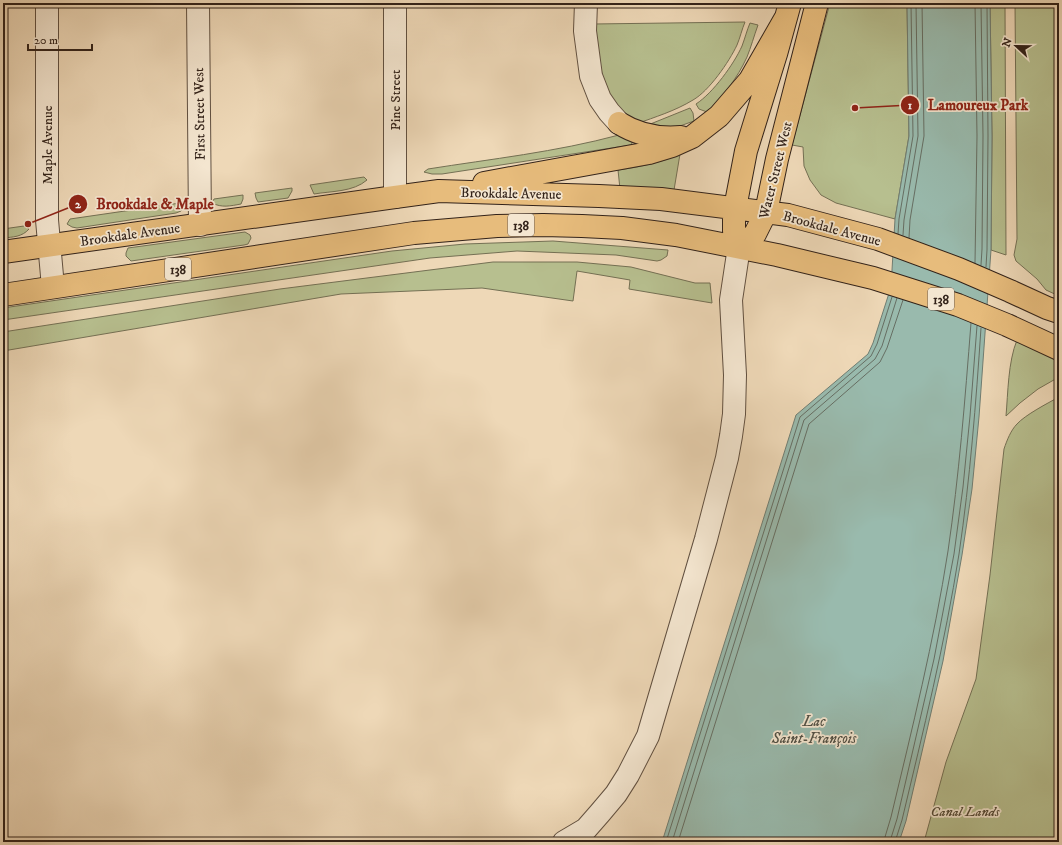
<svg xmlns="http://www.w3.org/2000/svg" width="1062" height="845" viewBox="0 0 1062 845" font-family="'IM FELL DW Pica',serif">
  <rect width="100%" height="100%" fill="#eed8b7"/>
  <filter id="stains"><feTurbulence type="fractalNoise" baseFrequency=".005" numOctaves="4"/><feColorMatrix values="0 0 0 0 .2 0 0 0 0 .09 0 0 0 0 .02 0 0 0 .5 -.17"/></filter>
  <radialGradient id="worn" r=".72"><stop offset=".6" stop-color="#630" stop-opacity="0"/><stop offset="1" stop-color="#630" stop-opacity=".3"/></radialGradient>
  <path fill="#b7bf8f" stroke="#747054" d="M830 3H907L909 136 895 219 836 203 821 195 810 180 804 166 803 147 792 145Z
    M990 3H1005L1006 255 991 250 992 136Z
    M1015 3H1059V296L1046 290 1037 279 1016 261 1014 255 1017 239Z
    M745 22C742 29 740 38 737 45 729 62 709 91 693 100 675 111 655 117 636 124L612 101 602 74 593 24Z
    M750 23 758 25C754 36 751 47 747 57 737 79 723 96 707 112L699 109 696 104C713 93 734 64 742 46 745 38 747 30 750 23Z
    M690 108 693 113 694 121 677 127H643Z
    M619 135 632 141V143L631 145 442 174H432L424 172 428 169C491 159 556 152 619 135Z
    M680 154 674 190 620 189 618 170C639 167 660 163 680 154Z
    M364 177 367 180C353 192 332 191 314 194L310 185Z
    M292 188V191L288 198 258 202 256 198 255 193Z
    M243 195V199L241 204C230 206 222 208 212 203L214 199Z
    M180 203 185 206 181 211 176 213 77 228 72 227 67 224 70 219Z
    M24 226 29 229C22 237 13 237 3 238V229Z
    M245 232 250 235 251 238 248 244 244 245 131 261 126 256V253L128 248Z
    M553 241 668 250 667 256 661 260 657 261 616 255 517 251 430 258 3 320V308L392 251 465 244Z
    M493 262H577L631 267 695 283H710L712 303 629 289 630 280 577 271 573 301 482 288 341 294 3 351V332L280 289Z
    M1017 340 1059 360V377L1038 389 1020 403 1006 416C1008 393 1008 362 1017 340Z
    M1059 397V842H924L946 762 976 679 990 575 1004 449C1007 440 1011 430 1017 424 1025 415 1048 403 1059 397Z"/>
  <path fill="#99baad" stroke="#707d72" d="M907 3H990L992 136 991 250 979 417 972 489 962 555 943 661 906 821 899 842H662L796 415 868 354 873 343 891 287 895 219 909 136Z"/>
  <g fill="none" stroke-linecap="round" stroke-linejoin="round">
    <path stroke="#666e63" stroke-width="1" d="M898 234 899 219 913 136 911 3
      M903 235 904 220 918 136 916 3
      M909 238 910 220 924 136 922 3
      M975 263 977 136 975 3
      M981 265 982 249 983 136 981 3
      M986 267 987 250 988 136 987 3
      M666 842 800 417 871 356 877 344 892 297
      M672 842 804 420 875 359 882 346 897 298
      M678 842 809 424 880 362 887 348 903 300
      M884 842 885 837 891 817C912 729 934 641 948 551 959 476 965 400 971 323
      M890 842 891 838 897 819 934 659 954 554 963 487 970 416 977 326
      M895 842 902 820C923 732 945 643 959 554 970 479 976 403 981 328"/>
    <defs>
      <path id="minor" d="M47 3V220L53 287
        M198 3 200 225
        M586 3 585 31 591 76 600 99 609 112 619 123
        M395 197V3
        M564 842 586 829 600 813 616 794 628 775 648 736 706 539 727 458 731 436 734 414 735 375 731 300 739 247"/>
      <path id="major" d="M619 123C638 135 659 139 681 137
        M484 183 649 153 672 146 692 137 719 116 750 80 785 19
        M739 247 755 234 766 212 777 159 817 3
        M739 247 734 231V219L735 208 746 151 776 54 790 3
        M3 252 395 197 439 191 599 196 661 199 788 215 878 239 959 269 1010 291 1047 308 1059 312
        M3 295 414 233 497 226 543 225 582 226 622 228 676 235 777 255 873 278 958 305 1007 325 1059 349"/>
    </defs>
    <use href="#minor" stroke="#615040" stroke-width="24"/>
    <use href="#major" stroke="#322219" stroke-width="24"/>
    <use href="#minor" stroke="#f4e6d0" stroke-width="22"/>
    <use href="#major" stroke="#e7bc7c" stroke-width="22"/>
  </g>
  <g text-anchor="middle" stroke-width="3.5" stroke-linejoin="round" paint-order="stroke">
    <g fill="#f4e6d0" stroke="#6c5d50" stroke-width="1">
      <rect x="508" y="214" width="26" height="22" rx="3"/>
      <rect x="165" y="258" width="26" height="22" rx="3"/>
      <rect x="928" y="288" width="26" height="22" rx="3"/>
    </g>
    <g font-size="13" font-weight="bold" fill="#322219">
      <text x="521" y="230">138</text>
      <text x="178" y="274">138</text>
      <text x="941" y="304">138</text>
    </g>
    <g font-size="14" fill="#322219" stroke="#f4e6d0">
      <text transform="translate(395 100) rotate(-90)" y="5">Pine Street</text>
      <text transform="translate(199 114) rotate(-91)" y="5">First Street West</text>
      <text transform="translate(47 145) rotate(-90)" y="5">Maple Avenue</text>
      <text transform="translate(775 170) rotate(-76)" y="5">Water Street West</text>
      <text transform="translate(511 193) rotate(1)" y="5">Brookdale Avenue</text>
      <text transform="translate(832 228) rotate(15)" y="5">Brookdale Avenue</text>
      <text transform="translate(130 234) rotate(-8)" y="5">Brookdale Avenue</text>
    </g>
    <g font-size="14" font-style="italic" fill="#534936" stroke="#f4e6d0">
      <text x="965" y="816">Canal Lands</text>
    </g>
    <g font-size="15" font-style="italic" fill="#515045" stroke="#f4e6d0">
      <text x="814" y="726">Lac<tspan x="814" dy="17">Saint-François</tspan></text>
    </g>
  </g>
  <path fill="none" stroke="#8f2418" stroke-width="1.5" d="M855 108L910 105M28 224L78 204"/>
  <g fill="#8f2418" stroke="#f4e6d0" stroke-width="1.5">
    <circle cx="855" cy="108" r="4"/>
    <circle cx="28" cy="224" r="4"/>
    <circle cx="910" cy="105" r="10"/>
    <circle cx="78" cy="204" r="10"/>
  </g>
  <g font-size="12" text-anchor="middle" font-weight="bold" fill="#fff">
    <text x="910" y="109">1</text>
    <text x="78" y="208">2</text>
  </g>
  <g font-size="15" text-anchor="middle" font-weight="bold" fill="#8f2418" stroke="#f4e6d0" stroke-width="3.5" stroke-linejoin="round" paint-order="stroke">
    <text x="978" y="110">Lamoureux Park</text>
    <text x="155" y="209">Brookdale &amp; Maple</text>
  </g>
  <rect width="1062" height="845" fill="none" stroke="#eed8b7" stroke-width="16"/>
  <rect x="4" y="4" width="1054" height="837" fill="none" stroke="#322219" stroke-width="2"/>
  <rect x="8" y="8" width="1046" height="829" fill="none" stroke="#322219"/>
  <g transform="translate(1016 46) rotate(292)" stroke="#f4e6d0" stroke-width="3" paint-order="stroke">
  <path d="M0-3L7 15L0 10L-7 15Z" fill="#322219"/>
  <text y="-6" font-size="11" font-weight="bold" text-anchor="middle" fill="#322219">N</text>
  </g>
  <path d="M28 44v6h64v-6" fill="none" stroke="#322219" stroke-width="2"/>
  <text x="34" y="44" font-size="12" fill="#322219" stroke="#f4e6d0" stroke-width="3" paint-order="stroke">20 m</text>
  <rect width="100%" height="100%" filter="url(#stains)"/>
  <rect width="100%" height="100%" fill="url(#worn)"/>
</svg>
